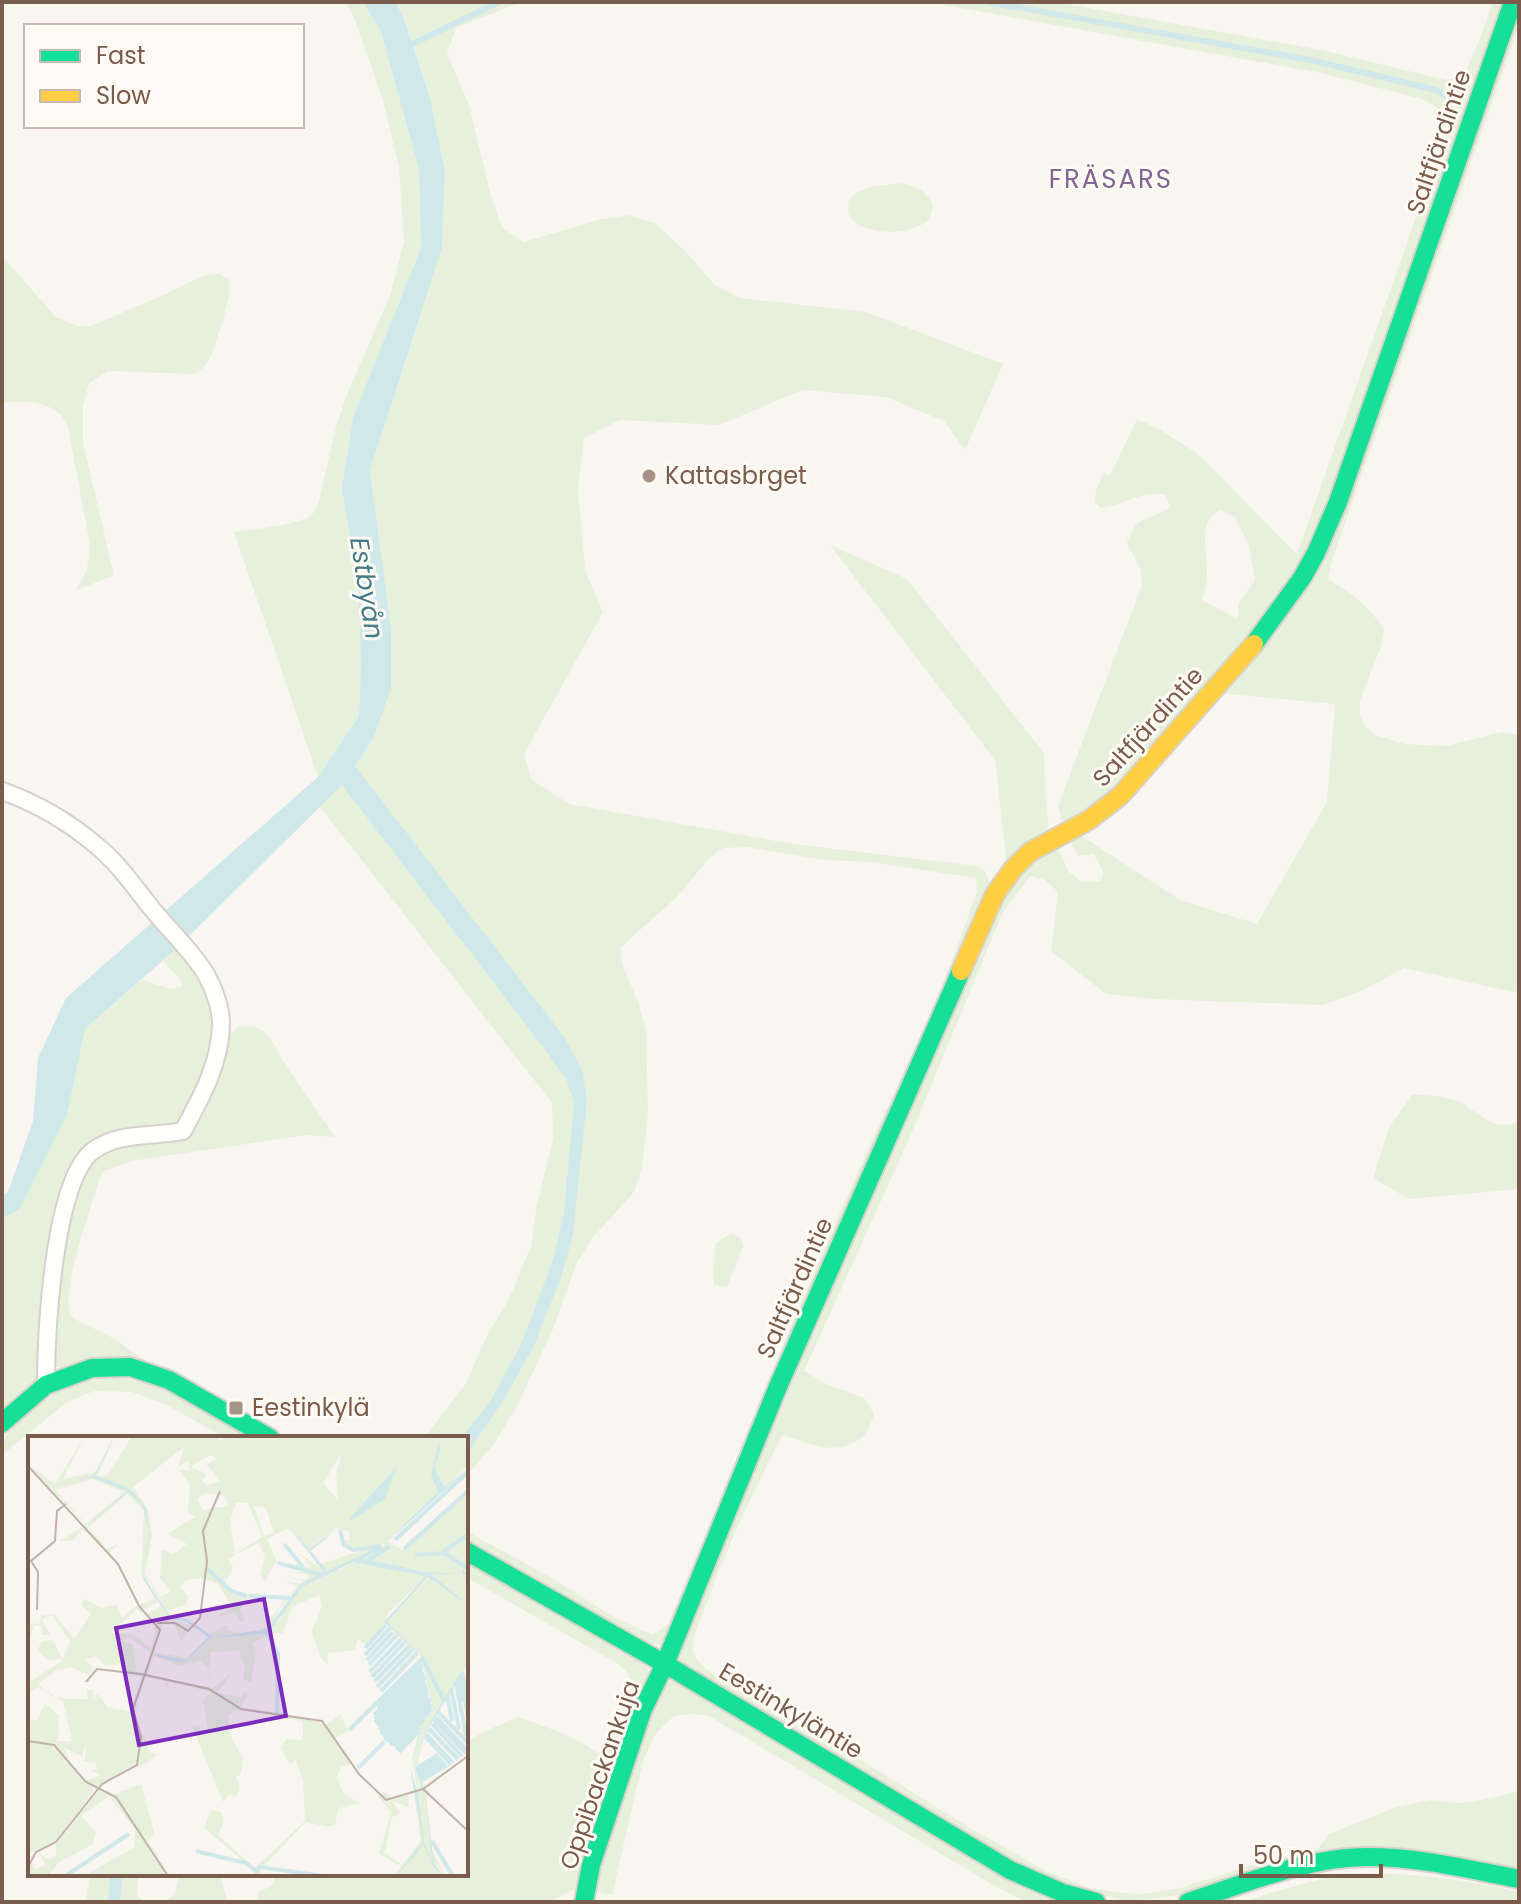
<svg xmlns="http://www.w3.org/2000/svg" width="1521" height="1904" viewBox="0 0 1521 1904" font-family="Poppins,sans-serif">
  <rect width="100%" height="100%" fill="#f9f5f0"/>
  <path fill="#e7f0db" fill-rule="evenodd" d="M345 2H363L381 32 419 169 421 248 353 417 342 489 358 585 361 662 359 716 318 777 234 532C252 529 298 526 311 515 314 513 316 508 318 505L336 427 348 392 390 296 404 242 399 167 382 97 353 15Z
    M395 2H521L456 28 447 54 469 105 490 192 502 228 524 242 598 220 629 215 656 224 686 252 715 285 739 298 866 312 1003 364 965 450 944 421 886 397 802 390 719 425 620 420 584 438 578 489 585 570 603 612 524 754 532 780 569 804 793 844 977 866 985 871 990 884 663 1644H652L466 1540V1529L475 1536 552 1578 610 1615 652 1635 668 1625C727 1483 783 1340 846 1199 877 1127 913 1056 943 983 955 953 966 923 977 892L976 878 871 862 825 860 747 847 723 848 710 857 676 898 621 947 622 964 638 1002 646 1030 648 1112 642 1167 635 1190 628 1199 593 1237 576 1264 553 1329 517 1406 494 1444 466 1476V1455L503 1401 534 1346 561 1278 573 1235 587 1099 355 766 374 737 391 689V629L370 470 442 248 445 170 430 98 403 16Z
    M928 2H1055L1321 50 1446 80 1464 75 1479 41 1493 2H1507L1305 564 1126 783 1069 822 1061 819 1058 806 1142 585 1140 568 1127 543C1139 510 1146 525 1170 507L1166 495C1143 489 1122 506 1101 508L1095 502 1096 490 1104 473 1110 476 1137 419 1159 429 1198 454 1297 554 1450 121 1444 112 1422 99 1321 73ZM1221 510 1235 517 1248 543 1255 580 1239 603 1237 619 1202 600C1204 592 1207 583 1207 575 1208 554 1196 520 1221 510Z
    M1519 2V26L1332 560 1328 580C1352 592 1370 607 1384 630L1381 646 1360 700V715L1365 726 1375 735 1405 744 1446 746 1502 732 1519 735V993L1404 968 1361 991 1323 1005 1155 999 1106 994 1051 951 1058 892 1045 880 1030 876 1002 914 909 1139 804 1371 826 1384 864 1398 874 1414C870 1427 865 1439 851 1444 824 1454 808 1442 782 1435 753 1494 723 1553 702 1616 698 1626 691 1640 693 1651 695 1661 706 1668 713 1674L867 1764 965 1825 1048 1872 1090 1888 1112 1892 1141 1894 1181 1888 1249 1866 1317 1850 1329 1834 1397 1807 1430 1800 1458 1803 1471 1802 1509 1794 1519 1790V1870L1395 1850 1192 1893 1152 1899 1124 1900 1082 1891 1032 1871 679 1661 685 1634 1003 889 1055 843 1069 872 1082 882 1101 881 1103 872 1094 854 1078 856 1068 837 1082 836 1180 900 1257 924 1327 802 1335 704 1218 693 1282 621Z
    M903 183C920 188 924 190 933 204 932 209 932 213 930 217 916 240 842 236 848 205 849 200 849 198 854 195 866 185 888 185 903 183Z
    M2 256 56 317 77 326H91L166 294 205 275 220 274 228 279 230 290 224 317 211 356 203 368 194 374 108 371 89 383 83 406V443L114 575 75 591C86 576 90 563 90 545L68 427C68 426 62 415 61 415 48 401 19 399 2 403Z
    M830 545 907 579 1044 753 1046 803 1049 826 1042 837 1007 866 995 760Z
    M342 784 543 1047 566 1079 574 1102 564 1211 553 1260 521 1344 491 1400 461 1438H424L465 1385 487 1336 510 1297 531 1246 537 1205 553 1139 552 1103 320 807Z
    M176 949 199 975 216 1011V1036L189 1110 174 1129 110 1135 81 1151 63 1191 41 1384 2 1415V1218L19 1210 67 1115 85 1029 142 980 171 989 183 986 178 977 163 961Z
    M253 1026 263 1030 274 1044 281 1058 335 1137 306 1135 131 1161 102 1172C95 1195 57 1299 72 1316 78 1323 102 1331 111 1337 123 1344 135 1354 147 1362L62 1369 53 1364 61 1255 75 1187 88 1164 105 1152 138 1143 166 1142 192 1132 228 1036 238 1027Z
    M1413 1094C1425 1096 1439 1095 1451 1099 1475 1105 1491 1136 1519 1121V1189L1409 1199 1373 1178 1389 1127Z
    M731 1233 740 1238 743 1246 727 1287 714 1285 713 1272 716 1243Z
    M123 1378 158 1387 253 1438H226L167 1405 132 1392 94 1391 67 1402 2 1455V1443L12 1425 55 1393 87 1380Z
    M466 1561 646 1666 649 1677 578 1887 553 1900 540 1902H258L257 1893 271 1886 277 1874H466V1743L483 1732 518 1717C546 1727 574 1736 598 1753L605 1751 614 1744 632 1684 628 1673 618 1664 466 1577Z
    M668 1682H674L1060 1902H1026L1000 1889 709 1716 693 1714 674 1716 656 1733 643 1761 612 1895 591 1890 652 1702Z
    M1343 1873C1402 1872 1461 1878 1519 1892V1902H1244L1270 1893Z
    M90 1874H110L108 1902H86Z
    M122 1874H138L137 1895 142 1900 148 1902H120Z
    M180 1874H223L221 1880 228 1902H163L175 1894Z"/>
  <path fill="#d0e8ea" d="M363 2H395L403 16 430 98 445 171 442 248 370 470 391 629V689L374 737 355 766 565 1038 582 1070 587 1100 573 1235 561 1278 534 1346 503 1401 466 1455V1438H461L491 1400 521 1344 553 1260 564 1211 574 1102 566 1079 543 1047 342 785 176 949 85 1029 67 1115 19 1210 2 1218V1195L8 1192 33 1121 38 1058 66 998 318 777 359 716 361 662 358 585 342 489 353 417 421 248 419 169 381 32Z
    M110 1874H122L120 1902H108Z"/>
  <g fill="none" stroke-linecap="round" stroke-linejoin="round">
    <path stroke="#d0e8ea" stroke-width="6" d="M988 2 1315 61 1436 90 1458 103
      M406 47 499 2"/>
    <defs>
      <path id="street" d="M2 791C36 803 69 822 97 846 119 864 135 888 153 910 170 931 194 953 207 976 214 989 221 1008 221 1023 221 1062 201 1098 183 1131 153 1137 119 1132 94 1150 53 1178 46 1337 46 1385"/>
      <path id="fast" d="M1254 644 1302 578 1316 553 1338 502 1513 2
        M2 1423 46 1385 92 1368 130 1367 169 1380 270 1438
        M466 1551 665 1664 1010 1870 1063 1893 1096 1902
        M584 1902 591 1865 643 1709 665 1664 777 1389 961 971
        M1188 1902C1244 1884 1308 1857 1367 1857 1419 1857 1468 1869 1519 1879"/>
      <path id="slow" d="M961 971 995 894 1013 869 1030 852 1089 820 1120 796 1254 644"/>
    </defs>
    <use href="#street" stroke="#d7d1cb" stroke-width="20"/>
    <use href="#fast" stroke="#d9d2cb" stroke-width="22"/>
    <use href="#slow" stroke="#d9d2cb" stroke-width="22"/>
    <use href="#street" stroke="#fefefd" stroke-width="16"/>
    <use href="#fast" stroke="#16e098" stroke-width="18"/>
    <use href="#slow" stroke="#ffcf43" stroke-width="18"/>
  </g>
  <g fill="#a69286" stroke="#fffaf3" stroke-width="3">
    <circle cx="649" cy="476" r="8"/>
    <rect x="228" y="1400" width="16" height="16" rx="4"/>
  </g>
  <g text-anchor="middle" stroke-width="6" stroke-linejoin="round" paint-order="stroke">
    <g font-size="24" fill="#7a5c4d" stroke="#fffaf3">
      <text transform="translate(1439 142) rotate(-71)" y="8">Saltfjärdintie</text>
      <text transform="translate(1148 727) rotate(-48)" y="8">Saltfjärdintie</text>
      <text transform="translate(795 1288) rotate(-66)" y="8">Saltfjärdintie</text>
      <text transform="translate(791 1711) rotate(31)" y="8">Eestinkyläntie</text>
      <text transform="translate(600 1775) rotate(-71)" y="8">Oppibackankuja</text>
    </g>
    <g font-size="24" fill="#7a5c4d" stroke="#fffaf3" text-anchor="start">
      <text x="665" y="484">Kattasbrget</text>
      <text x="252" y="1416">Eestinkylä</text>
    </g>
    <g font-size="26" letter-spacing="2" fill="#846695" stroke="#fffaf3">
      <text x="1111" y="188">FRÄSARS</text>
    </g>
    <g font-size="26" font-style="italic" fill="#437c86" stroke="#fffaf3">
      <text transform="translate(367 588) rotate(81)" y="9">Estbyån</text>
    </g>
  </g>
  <g transform="translate(28 1436)">
    <rect width="440" height="440" fill="#f9f5f0"/>
    <path d="M57 0 35 43 67 36 86 0 70 39 79 40 104 0H190L192 6 196 0H440V30L355 109 325 114 315 104 322 105 321 96 308 92 281 113 261 90 296 136 272 149 251 174 244 188 239 193 223 199 186 201 180 199 198 189 201 195 219 198 234 194 259 161 220 162 212 174 217 185H211L207 176 193 180 191 178 205 172 190 148 176 142 159 144 151 150 161 161 157 169 139 175 115 135 130 166 114 174 94 133 55 93 44 105H31L57 90 81 117 48 78 0 29 27 48ZM156 11 150 31 160 25 162 35 150 33 162 48 160 76 167 81 139 98 159 108 145 118 134 113 132 142 143 156 132 161 117 137 124 100 120 74 105 51ZM313 18 308 41 310 64 295 47ZM182 19 189 22 179 28 191 45 179 49 174 45 179 38 163 31ZM64 43 96 56 58 88 28 54ZM178 57 197 60 200 70 174 74 169 62ZM99 58 116 75 113 139 127 163 112 169 82 116 91 108 79 113 61 91ZM208 67H220L234 101 207 118 202 86ZM226 70 238 72 246 97 236 100ZM260 92 291 129 292 132 273 118 283 132 276 131 256 107 272 129 249 126 239 103ZM230 107 237 120 232 139 237 145 247 127 288 136H265L282 140 277 144 260 141 275 145 272 148 254 145 270 150 261 160 210 158 197 146 205 131 200 123ZM440 54V227L396 298 388 331 398 351 403 345 440 320 398 352 402 359 419 374 440 395 398 358 403 412 417 440 405 425 412 440H366L373 430 351 418 363 376 350 360 356 355 363 362 390 357 384 322 395 286 406 273 393 219 359 186 403 139 329 121 307 134 299 135 293 128 360 106 375 114ZM386 358 393 405 374 429 357 417 364 381 373 377 364 365 381 371 380 360ZM331 124 399 140 359 178 358 188 338 209 330 203 327 214 300 217 299 228 292 221 284 195 294 170 291 159 264 171 255 197H242L251 217V276L298 289 313 278 320 295 305 303 324 328 313 330 309 342 315 357 331 367 311 372 307 388 300 391 278 386 236 430 302 440 233 433V440H223L226 436 218 428 173 419 166 414 215 425 176 392 183 374 193 376 196 385 190 399 227 432 277 385 275 344 268 324 262 329 253 313 258 303 275 304V285L212 274 200 279 203 301 215 322 213 338 208 341 212 351 208 362 201 358 195 366 164 290 172 289 173 299H181L175 263 183 256 142 246 138 252 136 245 118 241 106 279 122 316 129 319 110 332 114 304 113 294 106 281V275L126 216 158 222 180 201 160 225 182 202 234 198 254 182 252 177 274 151ZM240 199 249 218V276L213 272 220 257 216 255 214 261 189 257 206 235 182 254 183 216 211 215 217 231 215 244 223 246 228 215 225 207ZM126 220 153 230 172 225 181 233 182 251 120 239ZM56 163 73 172 89 169 94 182 109 169 119 178 134 170 142 183 162 189 153 206 147 189 135 188 133 195 128 186 131 193 104 279 112 298 109 326 68 351 57 345 73 339 63 334 69 333 68 327 56 325 59 307 54 320 36 312 41 323 25 308 0 304V285L9 284 17 268 31 279 30 305H44L35 265 10 251 0 258V247L34 225 42 206 24 179 14 183 22 199H13L14 189 6 190 0 206V187L12 188 13 180 27 178 46 203 63 178 54 170ZM109 173 128 189 123 212 105 198 83 197ZM103 202 122 217 116 237 109 236 104 208 91 204ZM67 220 78 230 95 228 98 239 113 241 102 276 79 271 70 258 65 263 66 254H59L60 263H39L23 260 10 248 28 234 43 231 61 239 66 232 57 224ZM24 204 28 210 34 223 20 224 9 215 14 205ZM0 306 23 309 66 354 28 405 3 416 0 428ZM113 348 126 397 120 405 143 440 86 358ZM71 354 88 362 139 440H56L106 411 107 393 81 360 53 380 68 396 65 408 31 426 20 440H5L0 434 3 426 7 433 17 429 11 416 20 424 28 420V409Z" fill="#e7f0db" fill-rule="evenodd"/>
    <path d="M88 0 67 40 92 48 106 57 118 72 122 98 115 140 143 181 159 183 186 201 239 193 272 149 295 136 261 89 281 113 309 93 283 115 299 135 329 121 396 136 434 138 435 133 440 138H403L440 169 400 141 359 186 393 219 406 273 395 286 382 331 390 358 396 406 404 426 397 356 394 355 388 332 389 329 396 298 417 261 440 227 396 300 389 331 397 356 406 427 415 440 407 433 395 408 386 421 367 440 395 406 382 332 394 285 405 273 393 220 356 186 398 140 325 126 274 151 246 190 234 198 182 202 159 225 149 226 131 221 126 218 159 224 180 201 157 185 142 183 115 143 121 96 115 70 100 56 59 89 99 55 62 41 23 51 66 39ZM411 6 412 15 406 30 416 51 440 33 354 111 410 56 403 39ZM369 31 357 63 322 85 323 81Z" fill="#d0e8ea"/>
    <path fill="none" stroke="#d0e8ea" stroke-width="4" d="M312 94 316 109 325 114 353 110M367 104 440 36M256 108 275 131M376 113 440 55M416 115 440 99M387 119 417 117 440 133M330 123 354 111M339 125 362 110M250 127 292 138M180 133 203 155 219 160M221 160 262 162M238 195 250 217 249 277M337 212 358 189M337 219 362 192M394 221 416 265M339 224 365 196M341 229 369 199M342 236 373 203M434 236 439 261M432 239 440 281M344 241 377 206M430 242 434 266M347 245 381 210M428 246 438 300M349 251 385 213M423 252 431 293M353 255 389 217M419 259 424 285M350 272 393 227M410 276 440 307M346 279 394 229M408 281 440 315M347 283 394 233M406 284 438 317M347 286 395 236M348 288 396 239M404 288 434 320M350 290 397 241M351 293 397 245M401 293 430 323M321 294 394 223M352 295 398 248M353 298 399 251M398 298 425 327M355 300 399 254M397 300 423 329M356 302 400 257M357 305 400 261M360 306 402 263M362 307 401 267M363 309 403 268M366 310 403 272M368 312 396 283M369 314 391 291M371 316 391 295M330 332 356 306M389 332 410 319M389 335 411 321M390 337 413 323M391 340 415 325M391 342 417 327M392 345 419 329M404 405 425 440M168 415 218 427 228 435 232 431 296 440M37 440 101 398"/>
    <path fill="none" stroke="#c2b3aa" stroke-width="2" d="M0 30 90 128 111 170 132 194 105 273 113 301 109 329 74 348 28 406 8 416 0 431M9 174 10 136 3 125 27 105 29 75 38 68M129 187H147L160 195 172 182 179 125 175 95 192 55M58 246 69 233 113 238 181 253 213 273 294 285 331 338 358 364 395 353 440 320M0 305 26 309 58 346 88 361 140 440M395 353 440 395"/>
    <path fill="#7b2cbf" fill-opacity="0.15" stroke="#7b2cbf" stroke-width="4" d="M236 163 258 280 111 309 88 192Z"/>
    <rect width="440" height="440" fill="none" stroke="#7a5c4d" stroke-width="4"/>
  </g>
  <rect width="1521" height="1904" fill="none" stroke="#7a5c4d" stroke-width="8"/>
  <rect x="24" y="24" width="280" height="104" fill="#fffaf3" stroke="#cabbb1" stroke-width="2"/>
  <rect x="40" y="50" width="40" height="12" fill="#16e098" stroke="#cabbb1" stroke-width="2"/>
  <text x="96" y="64" font-size="24" fill="#7a5c4d">Fast</text>
  <rect x="40" y="90" width="40" height="12" fill="#ffcf43" stroke="#cabbb1" stroke-width="2"/>
  <text x="96" y="104" font-size="24" fill="#7a5c4d">Slow</text>
  <path d="M1241 1864v12h140v-12" fill="none" stroke="#7a5c4d" stroke-width="4"/>
  <text x="1253" y="1864" font-size="24" fill="#7a5c4d" stroke="#fffaf3" stroke-width="6" paint-order="stroke">50 m</text>
</svg>
